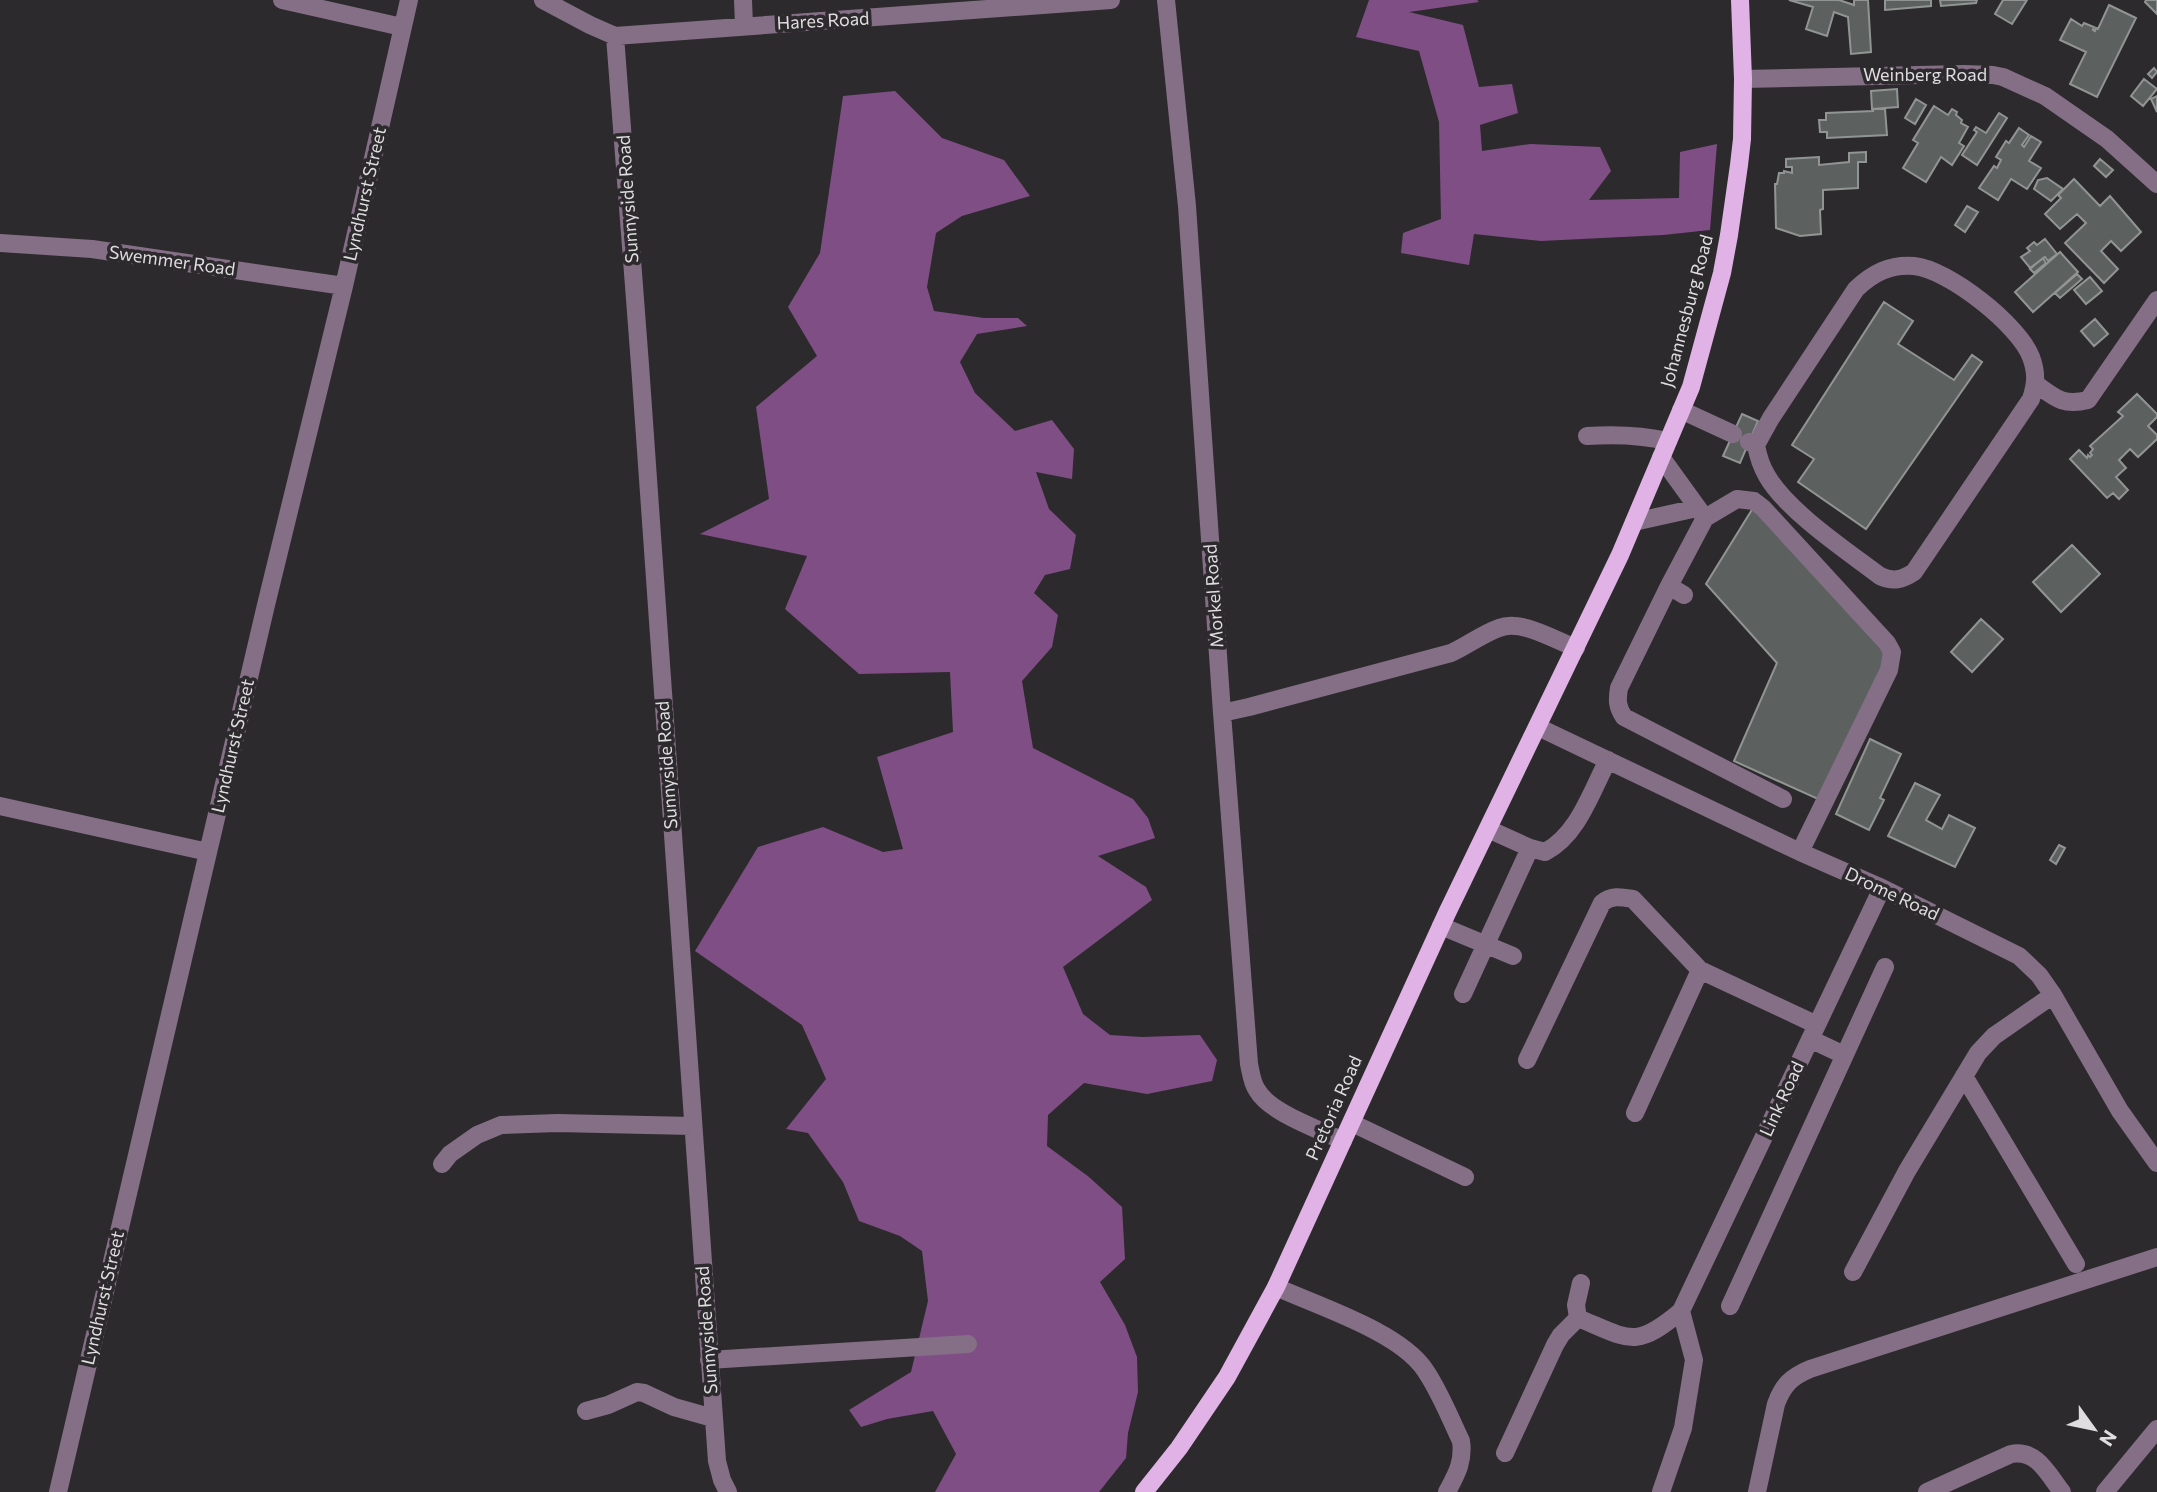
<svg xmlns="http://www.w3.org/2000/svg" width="2157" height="1492" viewBox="0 0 2157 1492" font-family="Commissioner,sans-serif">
  <rect width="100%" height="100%" fill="#2d2a2d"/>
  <path fill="#7f4e85" d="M1369 0H1477L1479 2 1409 12 1463 25 1479 87 1512 84 1518 113 1480 125 1482 151 1530 144 1600 147 1611 171 1589 200 1679 198 1680 152 1717 144 1710 230 1663 235 1541 241 1474 234 1469 265 1401 253 1403 233 1441 219 1439 122 1419 51 1356 37Z
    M895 91 942 138 1004 160 1030 196 962 216 936 233 927 287 934 311 984 318H1018L1027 326 977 334 960 362 975 393 1015 431 1052 420 1074 449 1072 479 1036 472 1049 509 1076 535 1070 569 1045 575 1034 593 1058 615 1052 647 1022 681 1033 748 1133 799 1148 818 1155 838 1098 856 1146 887 1152 900 1063 967 1083 1014 1110 1035 1142 1037 1200 1035 1217 1060 1212 1081 1147 1094 1084 1083 1048 1115 1047 1146 1089 1177 1122 1207 1125 1259 1100 1282 1125 1325 1137 1357 1138 1392 1128 1433 1126 1458 1099 1492H935L956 1454 933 1411 887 1419 861 1427 849 1410 911 1372 928 1301 922 1251 900 1236 859 1221 843 1182 808 1133 786 1129 826 1079 802 1025 695 951 758 847 823 827 883 852 903 849 877 757 953 732 950 672 859 674 785 609 807 556 700 534 769 499 756 407 817 356 788 307 820 253 843 96Z"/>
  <path fill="#5c615f" stroke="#909593" stroke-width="2" d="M1789 0H1839L1854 5V0H1868L1871 52 1851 54 1848 17 1834 12 1827 36 1806 29 1813 7Z
    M1885 0H1931V6L1885 10Z
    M1940 0H1977L1976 3 1941 6Z
    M2003 0H2027L2012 24 1995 14Z
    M2146 0H2157V14L2145 2Z
    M2109 5 2136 18 2097 97 2070 84 2086 52 2060 40 2071 19 2082 26 2084 23 2094 27 2093 30 2095 31 2096 28 2098 29Z
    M2154 68 2157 72 2152 78 2148 74Z
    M2144 79 2157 89 2143 106 2131 96Z
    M1897 89 1898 107 1872 109 1871 91Z
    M2157 96V112L2151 99Z
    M1916 99 1926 105 1915 124 1905 118Z
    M1934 106 1948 115 1952 109 1957 112 1956 115 1962 120 1961 123 1968 127 1959 143 1964 146 1952 165 1941 157 1926 182 1903 168 1918 143 1913 140Z
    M1873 109H1885L1887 135 1827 138V132H1820L1819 120H1826V113L1873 111Z
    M1999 113 2007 118 1977 165 1962 155 1977 132 1974 130 1976 127 1986 133Z
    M2019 128 2029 135 2022 145 2024 147 2031 136 2041 142 2029 161 2041 168 2027 189 2011 179 1998 200 1979 188 1994 166 1997 168 2001 160 1996 157 2006 141 2009 143Z
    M1866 152V162H1858V188L1823 190V209L1820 210 1821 234 1800 236 1776 228 1775 184H1777L1779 173H1784V171L1792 173V167H1786V159L1819 157V165L1849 162V153Z
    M2100 159 2113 170 2106 177 2094 166Z
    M2047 178 2063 189 2051 201 2034 189 2038 180Z
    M2074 179 2100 206 2110 196 2141 232 2121 251 2111 241 2101 251 2118 269 2104 283 2065 243 2086 223 2077 214 2060 229 2045 214 2061 198 2058 195Z
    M1967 206 1978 212 1965 232 1955 225Z
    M2045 239 2057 254 2048 261 2045 257 2030 268 2021 257 2030 251 2027 248 2034 242 2037 245Z
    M2060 252 2078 272 2033 312 2015 292Z
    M2043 258 2046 263 2034 273 2030 269Z
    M2077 274 2082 279 2060 298 2055 293Z
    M2090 277 2102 291 2086 304 2074 290Z
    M1884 302 1913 321 1898 344 1954 380 1972 355 1982 362 1866 529 1798 482 1814 459 1792 445Z
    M2095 319 2108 334 2094 346 2081 331Z
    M2137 394 2157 414V417L2148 426 2157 435V439L2138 457 2130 449 2119 460 2126 468 2116 477 2128 490 2119 499 2113 493 2107 498 2070 459 2079 450 2087 458 2088 455 2090 457 2092 455 2090 453 2093 449 2090 446 2123 416 2118 412Z
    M1742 414 1758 421 1740 463 1723 456Z
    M1753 508 1882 647 1886 661 1818 799 1734 761 1777 663 1706 584Z
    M2072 545 2100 574 2061 612 2033 582Z
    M1981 619 2003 639 1972 672 1951 652Z
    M1870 739 1901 754 1880 798 1884 800 1869 830 1836 814Z
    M1915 783 1940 795 1926 820 1942 829 1949 815 1975 828 1955 867 1888 836Z
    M2059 845 2065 848 2056 864 2050 860Z"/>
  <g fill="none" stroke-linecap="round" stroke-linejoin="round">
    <path stroke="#856f87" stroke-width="18" d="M282 0 402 27
      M543 0 590 25 615 36 1111 0
      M743 0 744 25
      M1166 0 1187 206 1222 713 1249 1064C1251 1073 1252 1083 1257 1090 1270 1113 1319 1129 1343 1141
      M615 36 640 365 717 1461 722 1480 728 1492
      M1743 79 1964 74 1993 75 2003 77 2045 96 2107 139 2157 184
      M0 243 92 249 344 286
      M2036 384C2055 398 2063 406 2088 400L2157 300
      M1681 410 1733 434
      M1587 436C1616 434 1641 435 1668 441
      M1749 442 1756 445C1758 456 1761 466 1767 476 1787 511 1847 551 1880 576 1893 582 1902 580 1914 572L2031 399C2036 384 2037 373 2031 357 2019 325 1948 269 1914 266 1890 264 1873 273 1856 289L1771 418 1756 445
      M1661 457 1705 518
      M1634 522 1697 508
      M1669 586 1684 595
      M1222 713 1249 707 1451 653C1467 646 1482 634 1499 628 1522 619 1554 640 1576 648
      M1538 727 1800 852 1882 888 2019 956 2039 975 2053 995 2120 1111 2157 1163
      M1783 799 1624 717C1617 707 1617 700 1619 688L1669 586 1705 518 1737 499 1754 501 1763 508 1887 643 1892 652 1889 670 1800 852
      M0 806 208 852
      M1488 829 1530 848 1545 852C1578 835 1591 792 1608 760
      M1441 926 1513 956
      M1463 994 1530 848
      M1810 1039 1844 1055
      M1527 1060 1602 903C1612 895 1621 897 1633 899L1700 970 1817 1025
      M1964 1076 2076 1264
      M1635 1113 1700 970
      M1352 1123 1465 1177
      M442 1164 450 1154 477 1135 501 1125 557 1123 692 1126
      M1853 1272 1907 1171 1978 1053 1994 1036 2053 995
      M1276 1287C1318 1306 1400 1332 1425 1370 1440 1392 1450 1418 1461 1441 1464 1462 1456 1475 1447 1492
      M1730 1306 1885 967
      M1578 1318 1576 1305 1581 1283
      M709 1360 968 1344
      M586 1411 608 1405 637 1392 644 1393 674 1407 713 1418
      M1505 1453 1555 1345 1561 1335 1578 1318C1629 1339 1635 1350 1681 1311L1882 888
      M58 1492 266 605 344 286 409 0
      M1661 1492 1683 1428 1694 1360 1681 1311
      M1757 1492 1776 1404C1783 1385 1791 1377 1810 1369L2157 1257
      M1927 1492 2011 1454C2037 1449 2048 1474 2062 1492
      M2105 1492 2157 1429"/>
    <path stroke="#e1b2e5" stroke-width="18" d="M1144 1492 1179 1448 1227 1377 1276 1287 1447 913 1620 555 1691 387 1722 273 1729 235 1739 165 1742 139 1743 79 1740 0"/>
  </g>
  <g text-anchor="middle" stroke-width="7" stroke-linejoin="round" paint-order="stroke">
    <g font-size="18" fill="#dfdddf" stroke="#2d2a2d">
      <text transform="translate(823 21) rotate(-3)" y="6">Hares Road</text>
      <text x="1925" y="81">Weinberg Road</text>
      <text transform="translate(365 194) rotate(-77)" y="6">Lyndhurst Street</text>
      <text transform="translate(628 199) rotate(-94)" y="6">Sunnyside Road</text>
      <text transform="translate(172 261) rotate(8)" y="6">Swemmer Road</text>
      <text transform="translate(1687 311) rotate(-75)" y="6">Johannesburg Road</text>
      <text transform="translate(1214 596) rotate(-94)" y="6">Morkel Road</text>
      <text transform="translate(233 746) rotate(-77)" y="6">Lyndhurst Street</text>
      <text transform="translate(667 765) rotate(-94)" y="6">Sunnyside Road</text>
      <text transform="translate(1892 894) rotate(25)" y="6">Drome Road</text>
      <text transform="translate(1782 1099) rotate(-65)" y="6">Link Road</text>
      <text transform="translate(1334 1108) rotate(-66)" y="6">Pretoria Road</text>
      <text transform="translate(103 1298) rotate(-77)" y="6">Lyndhurst Street</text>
      <text transform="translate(707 1330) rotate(-94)" y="6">Sunnyside Road</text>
    </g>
  </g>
  <g transform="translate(2094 1429) rotate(123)" stroke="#2d2a2d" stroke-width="5" paint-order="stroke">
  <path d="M0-5L12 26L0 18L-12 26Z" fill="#dfdddf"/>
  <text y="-10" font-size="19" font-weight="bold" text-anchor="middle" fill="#dfdddf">N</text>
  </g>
</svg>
